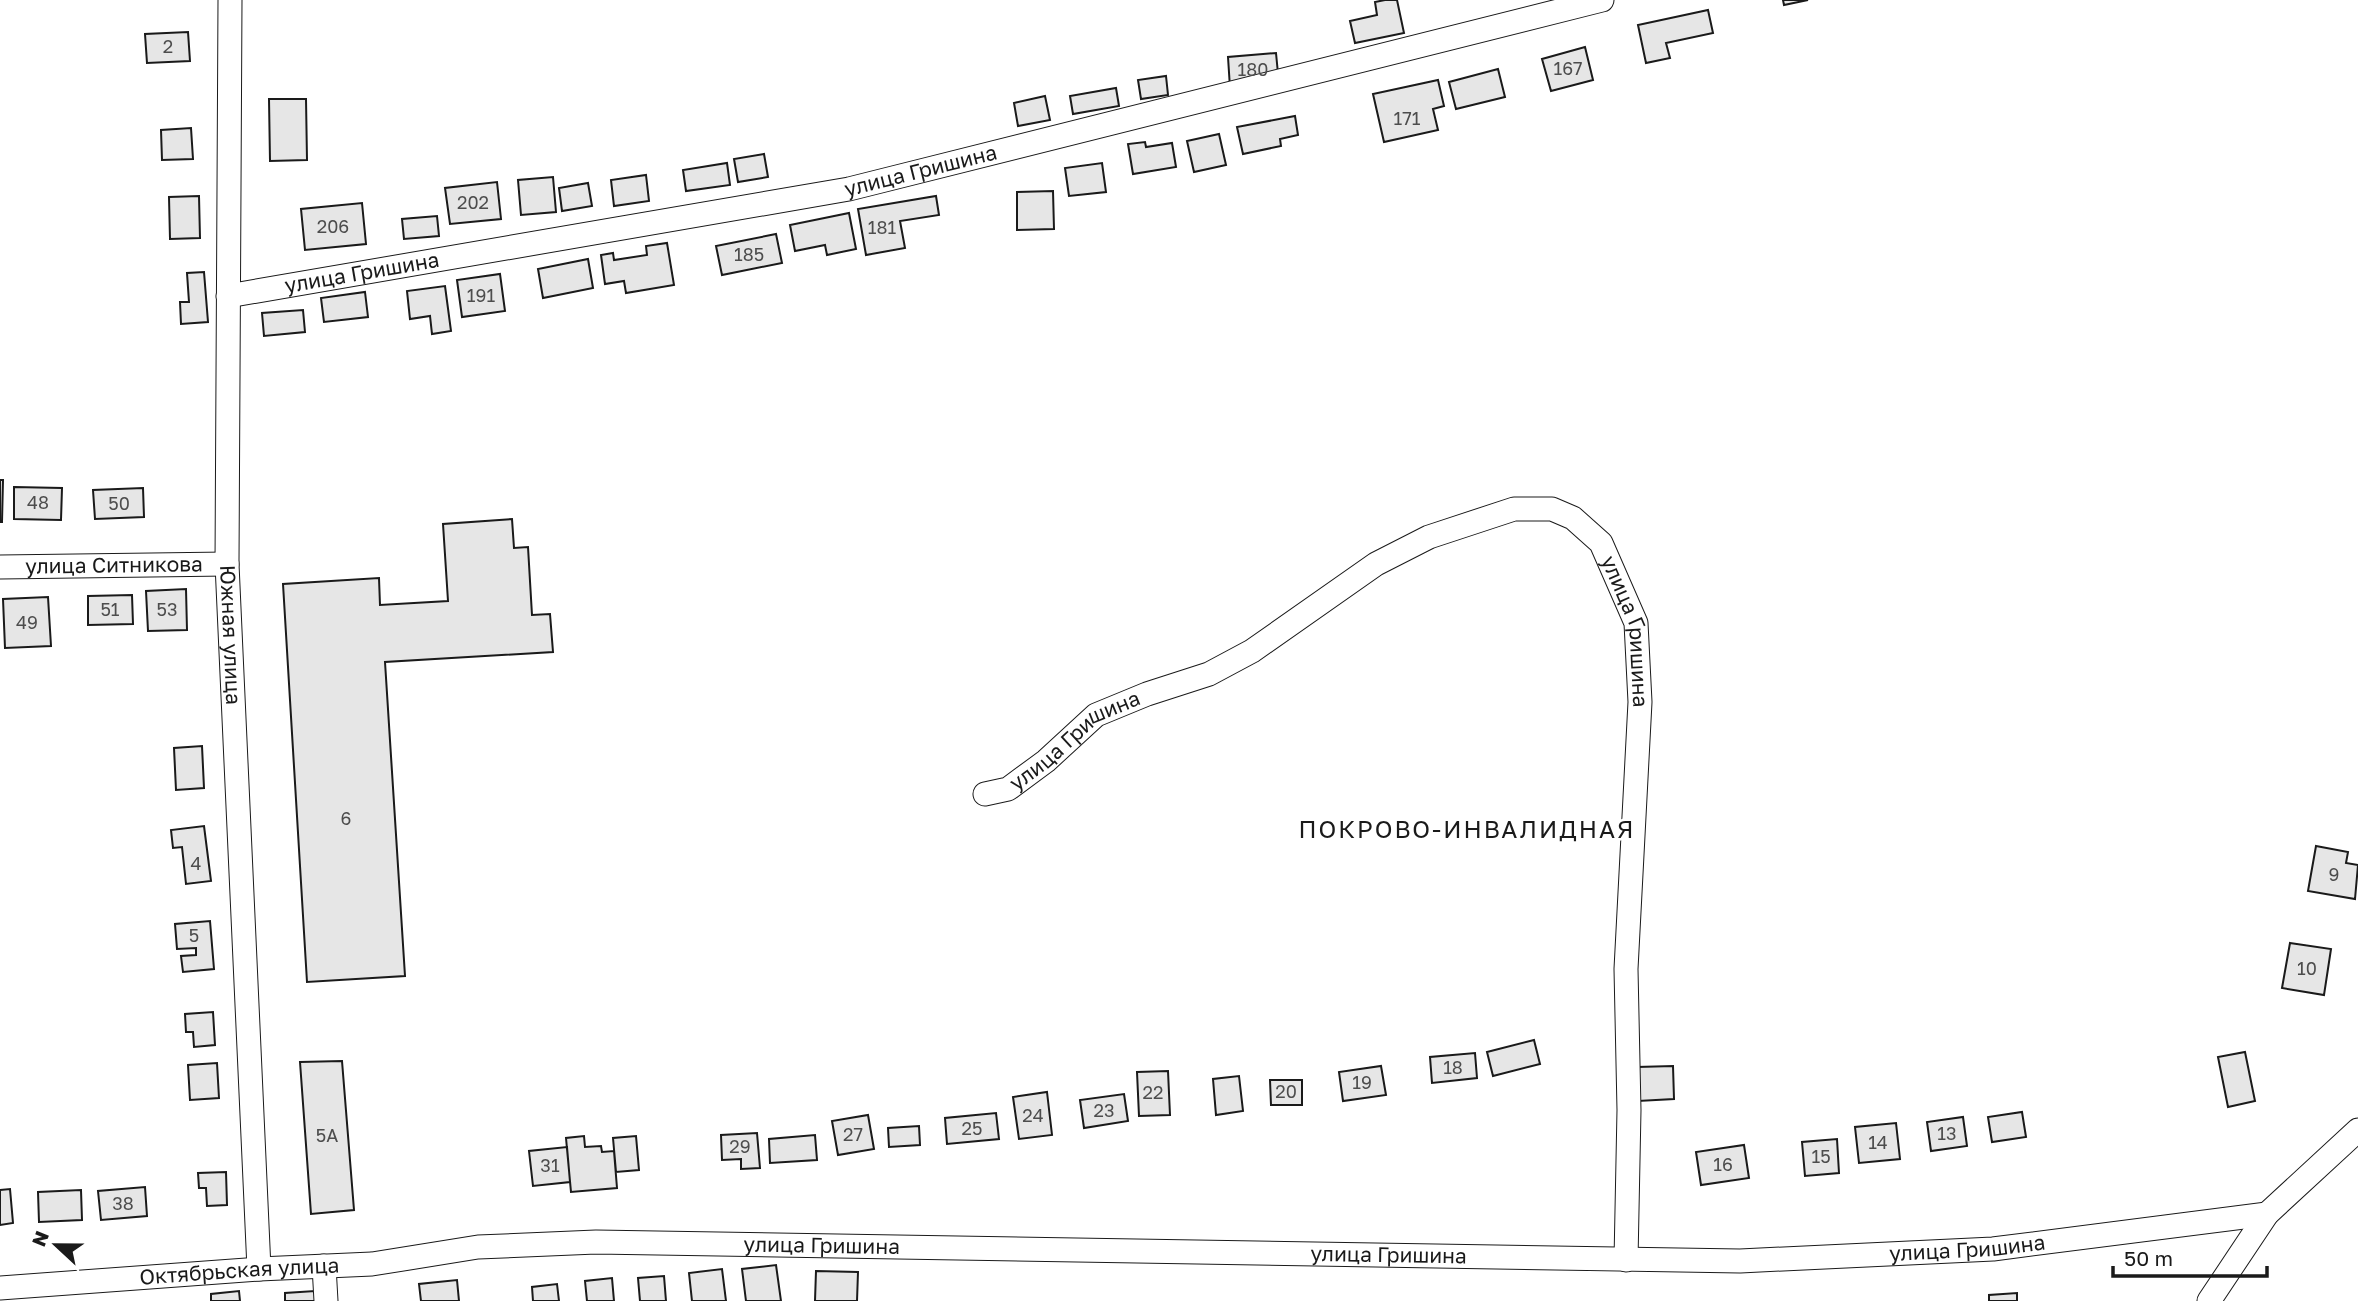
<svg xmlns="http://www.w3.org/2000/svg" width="2358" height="1301" viewBox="0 0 2358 1301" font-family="'Golos Text',sans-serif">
  <rect width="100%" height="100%" fill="#fff"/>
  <path fill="#e6e6e6" stroke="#1a1a1a" stroke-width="2" d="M1385 0H1397L1404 33 1355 43 1350 21 1377 15 1375 2Z
    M1783 0H1808L1784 5Z
    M1708 10 1713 33 1666 43 1670 58 1646 63 1638 25Z
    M188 32 190 61 147 63 145 34Z
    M1585 47 1593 80 1551 91 1542 59Z
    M1276 53 1279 84 1230 88 1228 57Z
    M1498 69 1505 97 1456 109 1449 82Z
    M1166 76 1168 95 1141 99 1138 80Z
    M1438 80 1444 106 1433 109 1438 130 1384 142 1373 94Z
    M1116 88 1119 106 1073 114 1070 96Z
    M1045 96 1050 120 1018 126 1014 103Z
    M269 99H306L307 160 270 161Z
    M1295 116 1298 135 1280 139 1281 146 1243 154 1237 127Z
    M191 128 193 159 162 160 161 130Z
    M1219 134 1226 165 1194 172 1187 141Z
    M1145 142 1146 147 1172 143 1176 167 1133 174 1128 144Z
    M764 154 768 177 738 182 734 159Z
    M727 163 730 185 686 191 683 170Z
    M1102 163 1106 192 1069 196 1065 168Z
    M646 175 649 201 614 206 611 180Z
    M553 177 556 212 521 215 518 180Z
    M497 182 501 219 450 224 445 188Z
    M588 183 592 206 562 211 559 188Z
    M1053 191 1054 229 1017 230V192Z
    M199 196 200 238 170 239 169 197Z
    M936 196 939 215 900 221 905 248 866 255 858 209Z
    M362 203 366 244 305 250 301 209Z
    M849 213 856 249 827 255 825 245 795 251 790 225Z
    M437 216 439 236 404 239 402 219Z
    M776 234 782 263 722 275 716 246Z
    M667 243 674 285 626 293 624 281 605 284 601 255 613 253 614 260 647 255 646 246Z
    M588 259 593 288 543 298 538 269Z
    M204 272 208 322 181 324 180 302H189L187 273Z
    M500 274 505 311 462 317 457 280Z
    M445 286 451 331 432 334 430 316 410 319 407 291Z
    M365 292 368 317 324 322 321 298Z
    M303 310 305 332 264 336 262 313Z
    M0 480H3L2 522H0Z
    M14 487 62 488 61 520 14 519Z
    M143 488 144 517 95 519 93 490Z
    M512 519 514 548 528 547 532 615 550 614 553 652 385 662 405 976 307 982 283 584 379 578 380 605 448 601 443 524Z
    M186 589 187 630 148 631 146 591Z
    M132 595 133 624 88 625V596Z
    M48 597 51 646 5 648 3 599Z
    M202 746 204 788 176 790 174 748Z
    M204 826 211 881 186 884 182 847 173 848 171 830Z
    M2316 846 2348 852 2346 863 2358 865 2355 899 2308 891Z
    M210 921 214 969 183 972 181 956 196 955V948L177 949 175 924Z
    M2290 943 2331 949 2324 995 2282 988Z
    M213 1012 215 1045 194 1047 193 1032H186L185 1014Z
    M1534 1040 1540 1064 1493 1076 1487 1052Z
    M2245 1052 2255 1101 2228 1107 2218 1057Z
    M1475 1053 1477 1078 1432 1083 1430 1057Z
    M342 1061 354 1210 311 1214 300 1062Z
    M217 1063 219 1098 190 1100 188 1065Z
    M1381 1066 1386 1095 1343 1101 1339 1072Z
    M1673 1066 1674 1099 1638 1101 1637 1067Z
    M1168 1071 1170 1115 1139 1116 1137 1072Z
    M1239 1076 1243 1111 1216 1115 1213 1079Z
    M1270 1080H1302V1105H1271Z
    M1047 1092 1052 1135 1019 1139 1013 1097Z
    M1124 1094 1128 1121 1084 1128 1080 1100Z
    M2022 1112 2026 1137 1992 1142 1988 1117Z
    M996 1113 999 1139 947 1144 945 1118Z
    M868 1115 874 1149 838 1155 832 1121Z
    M1963 1117 1967 1146 1931 1151 1927 1122Z
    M1896 1123 1900 1159 1859 1163 1855 1127Z
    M919 1126 920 1145 889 1147 888 1128Z
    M757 1133 760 1168 741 1169V1159L722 1160 721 1135Z
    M815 1135 817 1160 770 1163 769 1139Z
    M584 1136 585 1147 601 1146 602 1152 614 1151 617 1188 571 1192 566 1138Z
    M636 1136 639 1170 616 1172 613 1138Z
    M1837 1139 1839 1173 1805 1176 1802 1142Z
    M1744 1145 1749 1178 1701 1185 1696 1152Z
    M567 1147 570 1182 533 1186 529 1151Z
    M226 1172 227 1205 207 1206 206 1188H199L198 1173Z
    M145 1187 147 1216 101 1220 98 1191Z
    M10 1189 13 1223 0 1225V1190Z
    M81 1190 82 1220 39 1222 38 1192Z
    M776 1265 781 1301H746L742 1269Z
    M722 1269 726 1301H692L689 1273Z
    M816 1271 858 1272 857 1301H815Z
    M664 1276 666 1301H640L638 1278Z
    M612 1278 614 1301H587L585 1281Z
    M457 1280 459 1301H421L419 1284Z
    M557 1284 559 1301H533L532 1287Z
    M239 1291 240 1301H211V1294Z
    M315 1291 316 1301H285V1293Z
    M2017 1293V1301H1989V1295Z"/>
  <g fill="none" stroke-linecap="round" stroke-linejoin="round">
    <defs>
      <g id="minor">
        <path id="s1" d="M230 0 227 564 259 1269"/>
        <path id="s2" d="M228 296 849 189 1602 0"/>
        <path id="s3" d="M0 567 227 564"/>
        <path id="s4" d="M985 794 1008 789 1046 761 1096 715 1147 694 1209 674 1252 651 1376 564 1429 537 1514 509H1552L1573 518 1601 543 1636 623 1640 702 1626 969 1629 1110 1626 1260"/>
        <path d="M324 1266 326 1301"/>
        <path id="s5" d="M0 1288 259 1269 372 1264 478 1247 596 1242 1740 1261 1993 1249 2267 1214"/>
        <path d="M2209 1301 2267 1214 2358 1130"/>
      </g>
    </defs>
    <use href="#minor" stroke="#1a1a1a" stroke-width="25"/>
    <use href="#minor" stroke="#fff" stroke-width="23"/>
  </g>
  <g text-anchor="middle" stroke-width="5" stroke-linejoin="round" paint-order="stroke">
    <g font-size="18" fill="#4d4d4d">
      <text x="168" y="53">2</text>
      <text x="1568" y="75">167</text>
      <text x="1253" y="76">180</text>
      <text x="1407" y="125">171</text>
      <text x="473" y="209">202</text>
      <text x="333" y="233">206</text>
      <text x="882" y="234">181</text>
      <text x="749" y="261">185</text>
      <text x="481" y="302">191</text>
      <text x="38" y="509">48</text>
      <text x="119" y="510">50</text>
      <text x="110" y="616">51</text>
      <text x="167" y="616">53</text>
      <text x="27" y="629">49</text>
      <text x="346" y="825">6</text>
      <text x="196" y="870">4</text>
      <text x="2334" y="881">9</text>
      <text x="194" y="942">5</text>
      <text x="2307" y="975">10</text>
      <text x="1453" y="1074">18</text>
      <text x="1362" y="1089">19</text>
      <text x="1286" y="1098">20</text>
      <text x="1153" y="1099">22</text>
      <text x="1104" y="1117">23</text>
      <text x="1033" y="1122">24</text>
      <text x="972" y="1135">25</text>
      <text x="1947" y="1140">13</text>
      <text x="853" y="1141">27</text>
      <text x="327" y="1142">5А</text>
      <text x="1878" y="1149">14</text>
      <text x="740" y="1153">29</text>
      <text x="1821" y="1163">15</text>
      <text x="1723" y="1171">16</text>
      <text x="550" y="1172">31</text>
      <text x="123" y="1210">38</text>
    </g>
    <g font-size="21" fill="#1a1a1a" stroke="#fff">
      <text dy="7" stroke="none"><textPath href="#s2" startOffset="704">улица Гришина</textPath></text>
      <text dy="7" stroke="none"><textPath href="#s2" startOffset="136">улица Гришина</textPath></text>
      <text dy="7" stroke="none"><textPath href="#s3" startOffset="114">улица Ситникова</textPath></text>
      <text dy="7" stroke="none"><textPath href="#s4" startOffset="800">улица Гришина</textPath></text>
      <text dy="7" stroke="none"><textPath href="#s1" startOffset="635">Южная улица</textPath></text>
      <text dy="7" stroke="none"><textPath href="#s4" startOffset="107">улица Гришина</textPath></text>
      <text dy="7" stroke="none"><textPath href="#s5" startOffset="824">улица Гришина</textPath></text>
      <text dy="7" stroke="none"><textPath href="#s5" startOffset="1970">улица Гришина</textPath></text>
      <text dy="7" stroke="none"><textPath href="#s5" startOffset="1391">улица Гришина</textPath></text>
      <text dy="7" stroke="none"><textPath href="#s5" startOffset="240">Октябрьская улица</textPath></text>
    </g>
    <g font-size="24" letter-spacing="2" fill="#1a1a1a" stroke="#fff">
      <text x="1467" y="838">ПОКРОВО-ИНВАЛИДНАЯ</text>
    </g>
  </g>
  <g transform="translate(56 1245) rotate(292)" stroke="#ffffff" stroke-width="5" paint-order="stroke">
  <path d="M0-5L12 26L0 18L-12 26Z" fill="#1a1a1a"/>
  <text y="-10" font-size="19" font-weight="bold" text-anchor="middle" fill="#1a1a1a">N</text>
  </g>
  <path d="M2113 1266v10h154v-10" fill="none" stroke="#1a1a1a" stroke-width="3.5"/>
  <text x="2124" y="1266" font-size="21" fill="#1a1a1a" stroke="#ffffff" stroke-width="5" paint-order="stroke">50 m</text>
</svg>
